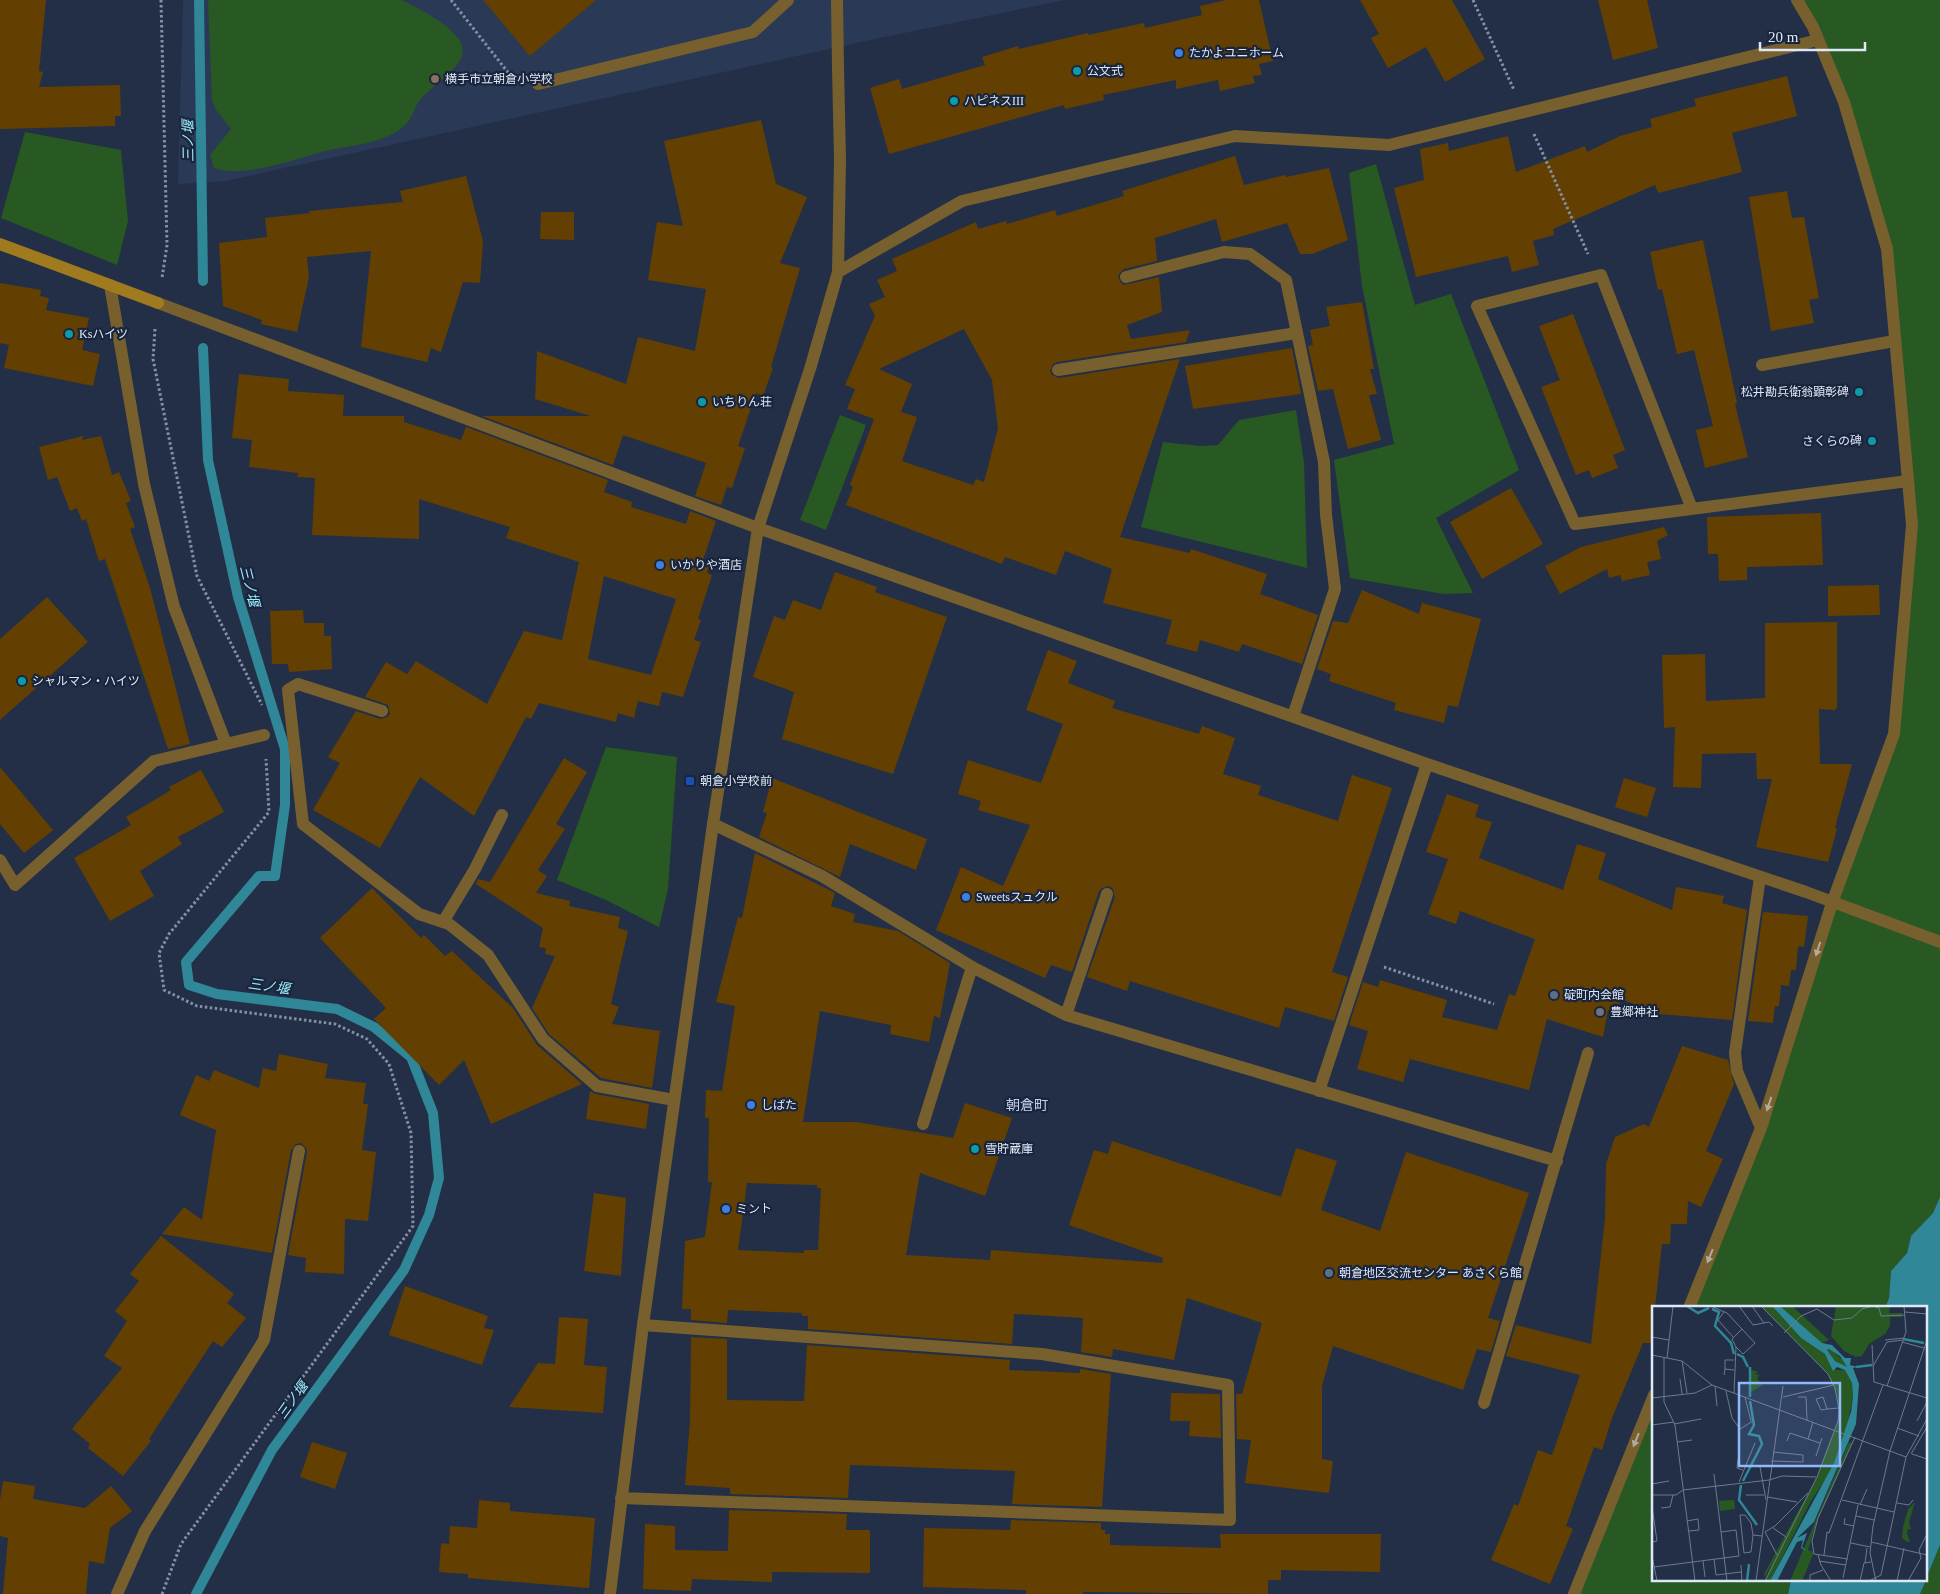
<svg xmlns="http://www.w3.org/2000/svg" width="1940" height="1594" viewBox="0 0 1940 1594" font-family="'Times New Roman','Noto Sans JP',serif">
  <rect width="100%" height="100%" fill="#222f47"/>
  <path fill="#2a3956" d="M183 0H1065L870 40 226 181 178 184Z"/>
  <path fill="#285922" d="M208 0H401C418 8 450 24 460 41 470 59 448 74 437 84 430 90 422 96 418 103 414 109 412 118 407 123 389 143 353 145 329 150 296 158 247 179 214 168L210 155 231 129 216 110 212 100Z
    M1797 0H1940V1197L1933 1213 1911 1236 1907 1253 1891 1271 1889 1298 1885 1308H1689L1761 1128 1894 734 1912 525 1887 249 1818 40Z
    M25 132 121 150 128 221 117 265 1 218Z
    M1376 164 1415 305 1451 294 1519 470 1436 518 1473 593 1444 594 1350 578 1334 460 1394 444 1362 286 1349 173Z
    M1296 410 1304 462 1307 568 1141 527 1163 442 1200 446 1218 445 1239 420Z
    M840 415 866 425 826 530 800 520Z
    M606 747 677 757 668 889 659 927 606 900 557 880Z
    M1654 1395V1580H1791L1788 1594H1574Z
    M1940 1545V1594H1920Z"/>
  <path fill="#2f8797" d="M1940 1197V1545L1926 1579V1308H1885L1889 1298 1891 1271 1907 1253 1911 1236 1933 1213Z
    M1791 1580H1926L1920 1594H1788Z"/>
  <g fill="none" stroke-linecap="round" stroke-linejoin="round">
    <path stroke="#2f8797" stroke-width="10" d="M199 0 203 281
      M196 1594 272 1450 404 1270 429 1215 439 1178 433 1113 411 1057 374 1027 337 1009 217 994 189 985 186 962 259 876H275L285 805V749L238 597 208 460 203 348"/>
  </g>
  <path fill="#634001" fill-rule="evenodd" d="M0 0H46L39 71 43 72 39 87 120 85 121 116H115V126L0 129Z
    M483 0H596L530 56Z
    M1226 0H1259L1273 61 1259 64 1262 75 1253 76 1255 83 1220 91 1218 80 1176 89V80L1166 82 1103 95 1104 100 1065 109 1064 105 889 154 870 88 899 79 902 89 985 65 982 57 1018 46 1019 49 1088 33V35L1144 23 1145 28 1202 15 1200 6Z
    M1360 0H1452L1485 59 1445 82 1426 47 1388 68 1371 38 1379 34Z
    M1598 0H1647L1658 48 1613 60Z
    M1787 76 1797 116 1732 133 1742 172 1658 193 1655 185 1553 229 1554 235 1533 241 1539 265 1512 272 1508 256 1416 277 1394 188 1424 180 1420 149 1448 143 1449 151 1508 136 1516 172 1585 146 1587 152 1620 136 1652 127 1650 119 1696 106 1694 99Z
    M761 120 776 184 807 197 780 263 800 268 771 367 773 368 763 396 756 393 738 446 745 448 732 488 727 487 721 505 695 496 706 463 623 435 613 465 482 416H591L535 399 537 351 626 384 638 337 695 351 706 289 648 280 657 222 683 226 664 141Z
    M1235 156 1244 185 1285 175 1286 177 1329 168 1348 240 1312 254H1300L1287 223 1222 242 1216 219 1155 238 1157 261 1124 269 1118 275 1120 282 1124 285 1159 277 1162 312 1127 325 1131 339 1190 330 1186 342 1057 362 1053 364 1050 371 1052 375 1059 378 1180 359 1120 537 1190 553 1191 549 1267 574 1260 594 1318 615 1302 664 1242 644 1239 652 1200 640 1197 652 1166 644 1172 620 1103 603 1112 569 1065 551 1056 575 1005 557 1002 564 846 505 853 487 850 485 874 419 847 409 855 389 845 385 875 316 869 304 885 297 877 280 897 271 892 259 976 222 978 229 1006 221 1007 224 1055 210 1057 216 1124 196 1122 191ZM964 329 992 380 998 428 984 482 976 479 973 485 902 461 917 417 901 412 912 384 879 369Z
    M466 176 483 241 480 283 463 282 441 352 431 348 427 362 361 347 371 251 307 257 309 277 297 332 261 324 262 320 223 306 219 243 267 237 265 218 310 213 309 211 403 202 400 191Z
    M1787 191 1792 218 1804 217 1819 298 1809 300 1814 323 1771 331 1749 197Z
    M541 212H574V240L540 239Z
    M1703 240 1737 403 1735 404 1748 457 1705 468 1696 430 1713 426 1694 350 1677 354 1662 289 1658 290 1650 252Z
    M0 283 41 290 40 296 49 298 46 310 89 318 82 350 100 354 93 386 4 368 9 345 0 343Z
    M1362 302 1374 369H1370L1377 394 1369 395 1381 440 1348 449 1333 389 1318 391 1308 346 1313 345 1310 330 1330 326 1326 307Z
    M1573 314 1625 450 1613 455 1618 468 1592 478 1589 470 1576 475 1541 387 1560 380 1539 326Z
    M1292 348 1301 394 1193 409 1185 366Z
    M239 374 289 379 288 391 344 395 343 416H404V422L461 440 466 427 608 480 604 492 632 502 631 507 686 524 690 511 716 521 702 563 709 566 707 573 712 575 698 619 701 620 694 640 701 642 683 697 662 692 659 706 638 701 634 718 618 713 616 722 539 703 531 719 526 717 474 816 420 777 380 848 313 810 340 763 328 757 356 711 380 719 387 717 390 714 388 705 365 697 386 662 407 674 416 661 487 704 524 631 562 640 579 562 506 538 510 527 419 499V539L312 535 315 478 297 477 298 473 249 467 252 440 232 438ZM604 576 676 599 651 675 588 659Z
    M83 436 82 440 101 436 112 475 119 472 131 501 126 503 135 527 130 529 150 588 190 744 168 749 105 559 99 561 86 519 82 521 77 508 70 511 57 477 48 480 39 447Z
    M1511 488 1543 544 1482 579 1450 522Z
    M1821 513 1823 565 1747 567V580L1719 581 1718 554H1708L1707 517Z
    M1664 527 1668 535 1657 541 1661 559 1647 562 1650 575 1622 581 1620 575 1609 578 1607 569 1560 594 1545 566 1581 547Z
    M835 572 877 587 875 592 947 617 893 774 782 739 794 692 753 677 774 616 785 620 793 600 821 610Z
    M1879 585 1880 615 1828 616V586Z
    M1362 590 1419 614 1422 603 1481 619 1458 707 1448 705 1444 723 1394 710 1396 703 1329 681 1331 674 1317 669 1333 621 1348 623Z
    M47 597 88 642 0 720V639Z
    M303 610 304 623H324V636H331L332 669 289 672 288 664H272L270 611Z
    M1837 622V707L1835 710 1819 709 1820 764H1852L1835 828 1837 829 1828 862 1756 847 1772 779H1757L1756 753 1702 754 1701 788 1673 787 1675 727 1664 728 1662 655 1705 654 1706 701 1765 698V623Z
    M1048 650 1077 661 1068 683 1115 701 1112 708 1199 734 1202 726 1235 738 1223 774 1261 786 1258 795 1338 821 1352 775 1392 788 1332 972 1348 977 1334 1021 1285 1007 1279 1028 1130 981 1127 991 1087 977 1115 897 1113 889 1109 886 1102 888 1099 891 1072 972 1051 965 1045 978 936 930 961 867 1003 886 1030 825 978 810 981 801 958 794 968 760 1041 783 1063 724 1026 710Z
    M564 758 587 772 556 824 565 829 538 870 547 876 536 893 570 901 569 906 620 917 618 928 628 931 611 1004 619 1007 612 1024 660 1031 652 1088 601 1078 549 1034 532 1008 555 956 545 954 546 948 539 947 543 928 476 884 478 879 490 882Z
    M0 767 53 830 24 853 0 824Z
    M201 770 224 812 178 837 182 844 140 871 154 896 110 921 74 858 131 825 126 817 171 790 169 787Z
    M772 778 927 839 916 870 850 844 840 877 759 837 767 813 763 812Z
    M1624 778 1656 788 1647 817 1615 807Z
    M1447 794 1479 805 1475 817 1492 822 1479 858 1563 890 1577 844 1606 853 1598 879 1672 910 1676 887 1724 896 1722 903 1747 910 1732 1020 1659 1014 1621 999 1617 1011 1608 1010 1603 1037 1547 1019 1529 1090 1410 1059 1403 1082 1357 1069 1368 1031 1349 1025 1363 982 1378 987 1380 980 1447 1000 1442 1017 1497 1030 1509 994 1515 996 1535 939 1460 911 1456 924 1428 914 1448 859 1426 852Z
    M755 853 835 893 831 906 855 914 853 922 898 931 950 963 940 1018 934 1016 929 1042 890 1034 891 1025 820 1011 803 1122H856L953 1138 965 1103 1012 1118 985 1196 920 1173 906 1255 990 1260 991 1250 1162 1263 1163 1258 1069 1225 1094 1150 1108 1154 1112 1141 1281 1197 1296 1148 1337 1161 1321 1210 1380 1231 1406 1152 1529 1193 1488 1318 1500 1321 1491 1352 1477 1349 1463 1390 1333 1346 1322 1386V1459L1333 1461 1329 1493 1245 1483 1251 1440 1237 1439 1236 1394H1242L1262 1323 1187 1298 1174 1360 1113 1349 1112 1357 1081 1352 1083 1318 1014 1314 1012 1344 808 1329V1316H802V1313L728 1310 727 1323 691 1320V1309H682L685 1241 705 1237 712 1182H708L709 1118H705L706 1090 722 1091 735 1006 716 1002 738 917 742 918ZM747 1183 817 1185V1188H821L818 1250H804V1253L738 1250Z
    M372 888 421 938 424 935 445 956 452 951 513 1008 537 1045 582 1084 491 1124 464 1060 439 1085 374 1019 386 1008 320 938Z
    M1763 912 1808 916 1804 947 1798 946 1796 970H1791L1789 986 1781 985 1779 1006H1775L1773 1023 1748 1021Z
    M1682 1046 1728 1060 1734 1084 1706 1151 1723 1159 1701 1207 1688 1201 1687 1224H1671L1670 1244H1662L1651 1343H1643L1612 1418 1602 1450 1594 1447 1566 1526 1573 1529 1550 1584 1491 1560 1514 1504 1518 1506 1538 1450 1552 1455 1580 1375 1506 1356 1516 1325 1591 1344 1605 1218 1606 1164 1615 1137 1644 1124 1649 1127Z
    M279 1054 328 1064 325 1078 366 1083 363 1104H368L362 1150 376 1152 368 1221 345 1219 344 1274 305 1272 306 1258 288 1255 307 1152 306 1148 301 1143 296 1144 291 1150 272 1253 162 1234 184 1207 202 1220 216 1130 180 1115 196 1075 209 1081 214 1070 259 1088 263 1068 276 1071Z
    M590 1091 596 1094 649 1104 646 1129 586 1119Z
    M594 1193 626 1198 621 1276 584 1271Z
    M161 1236 234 1294 227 1303 246 1318 222 1347 213 1341 149 1439 151 1441 123 1476 88 1448 90 1444 72 1429 122 1368 104 1356 127 1321 115 1311 139 1281 130 1274Z
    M405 1286 488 1316 484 1328 494 1330 482 1365 389 1335Z
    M559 1317 588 1319 584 1365 607 1367 603 1413 509 1407 538 1363 555 1364Z
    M691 1337 727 1339V1400L804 1401 807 1345 1010 1360 1009 1370 1080 1373V1369L1111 1374 1102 1507 1012 1504 1015 1471 850 1465 848 1498 730 1494V1488L685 1485 690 1420Z
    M1171 1393 1220 1394 1221 1438 1189 1436 1190 1421H1170Z
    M312 1442 347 1453 335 1489 300 1477Z
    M3 1481 35 1486 33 1499 85 1508 111 1486 132 1511 110 1528 104 1564 89 1561 86 1594H3L8 1538 0 1536V1500Z
    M479 1500 510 1503V1511L595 1518 589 1588 468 1578V1574L439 1572 441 1543 449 1544 450 1526 477 1528Z
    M729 1510 847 1514 846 1530H870V1573L772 1572V1582L692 1579 691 1591 643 1589 645 1524 675 1526V1550L728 1551Z
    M1011 1520 1101 1523V1530H1105V1534H1110V1545L1221 1548 1220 1534H1381L1380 1572 1281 1570V1580H1268V1594L1083 1592V1594H1026V1590L923 1587 924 1528 1010 1530Z"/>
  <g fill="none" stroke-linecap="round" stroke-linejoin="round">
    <path stroke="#8590a4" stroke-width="3" stroke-dasharray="2.5 2.5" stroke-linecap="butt" d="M161 0 167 245 162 278
      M451 0 514 80
      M1473 0 1514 90
      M1534 134 1588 254
      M155 329 153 359 197 576 262 705
      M1384 967 1494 1004
      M162 1594 181 1544 413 1226 411 1133 389 1064 367 1039 335 1024 197 1006 164 990 159 953 169 934 269 812 266 759"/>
    <path stroke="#77602d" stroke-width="12" d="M837 0 838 67
      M538 84 753 32 788 0
      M1762 365 1894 341
      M382 711 298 684 288 690 303 824 419 914 449 924 488 955 543 1039 597 1086 674 1100
      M713 824 822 876 972 967
      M443 922 475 869 502 815"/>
    <path stroke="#77602d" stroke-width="12" d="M838 272 962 201 1235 136 1389 145 1818 40
      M1126 277 1224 252 1250 254 1286 280 1324 462 1326 515 1335 589 1293 716
      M110 285 144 484 174 607 226 744
      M158 303 758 528 1427 764 1806 892 1940 942
      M1058 370 1297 333
      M1692 509 1601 275 1477 306 1575 524 1908 481
      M0 860 15 885 154 761 264 735
      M1760 877 1735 1053 1737 1071 1761 1128
      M1066 1015 1107 894
      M1319 1091 1427 764
      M923 1124 972 967 1066 1015 1557 1161
      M1689 1308 1761 1128 1832 903 1894 734 1912 525 1887 249 1844 102 1813 27 1797 0
      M1484 1403 1588 1053
      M621 1498 1230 1520 1228 1385 1042 1354 643 1325
      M117 1594 145 1531 264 1340 299 1151
      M610 1594 643 1325 713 824 758 528 810 369 838 272 840 160 838 67
      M1574 1594 1654 1395"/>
    <path stroke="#a07a1e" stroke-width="12" d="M0 244 158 303"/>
  </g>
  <defs><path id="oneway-solid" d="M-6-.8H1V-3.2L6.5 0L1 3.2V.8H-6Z" transform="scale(1.25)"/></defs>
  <g fill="#b0ab9d">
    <use href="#oneway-solid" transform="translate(1818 949) rotate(108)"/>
    <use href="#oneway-solid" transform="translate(1769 1104) rotate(108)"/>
    <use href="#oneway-solid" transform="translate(1710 1256) rotate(112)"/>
    <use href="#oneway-solid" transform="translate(1636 1440) rotate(112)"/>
  </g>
  <g fill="#3f7fe0" stroke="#19253c" stroke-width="2">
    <circle cx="1179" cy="53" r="5"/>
    <circle cx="660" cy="565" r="5"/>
    <circle cx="966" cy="897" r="5"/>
    <circle cx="751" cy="1105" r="5"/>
    <circle cx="726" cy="1209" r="5"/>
  </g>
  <g fill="#0f9aa8" stroke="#19253c" stroke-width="2">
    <circle cx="1077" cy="71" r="5"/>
    <circle cx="954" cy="101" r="5"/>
    <circle cx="69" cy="334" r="5"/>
    <circle cx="1859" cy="392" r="5"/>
    <circle cx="702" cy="402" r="5"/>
    <circle cx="1872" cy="441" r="5"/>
    <circle cx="22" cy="681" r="5"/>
    <circle cx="975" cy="1149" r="5"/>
  </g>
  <circle fill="#8d6e63" stroke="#19253c" stroke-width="2" cx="435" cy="79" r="5"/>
  <rect fill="#1a4fb4" stroke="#19253c" stroke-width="2" x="685" y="776" width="10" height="10" rx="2.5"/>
  <g fill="#5c6f8a" stroke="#19253c" stroke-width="2">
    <circle cx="1554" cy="995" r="5"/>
    <circle cx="1329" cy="1273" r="5"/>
  </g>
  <circle fill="#6b7280" stroke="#19253c" stroke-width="2" cx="1600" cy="1012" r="5"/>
  <g text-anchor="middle" stroke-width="4.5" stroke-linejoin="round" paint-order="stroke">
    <g font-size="12" fill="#dfe8f8" stroke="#19253c" text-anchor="start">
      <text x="1189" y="57">たかよユニホーム</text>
      <text x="1087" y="75">公文式</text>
      <text x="445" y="83">横手市立朝倉小学校</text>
      <text x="964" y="105">ハピネスIII</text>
      <text x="79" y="338">Ksハイツ</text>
      <text x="1849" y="396" text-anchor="end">松井勘兵衛翁顕彰碑</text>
      <text x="712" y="406">いちりん荘</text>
      <text x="1862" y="445" text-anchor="end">さくらの碑</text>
      <text x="670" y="569">いかりや酒店</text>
      <text x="32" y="685">シャルマン・ハイツ</text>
      <text x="700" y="785">朝倉小学校前</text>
      <text x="976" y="901">Sweetsスュクル</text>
      <text x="1564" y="999">碇町内会館</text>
      <text x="1610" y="1016">豊郷神社</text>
      <text x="761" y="1109">しばた</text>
      <text x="985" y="1153">雪貯蔵庫</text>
      <text x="736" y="1213">ミント</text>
      <text x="1339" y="1277">朝倉地区交流センター あさくら館</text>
    </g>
    <g font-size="14" font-style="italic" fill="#9cedfe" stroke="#19253c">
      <text transform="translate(188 141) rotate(-91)" y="5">三ノ堰</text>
      <text transform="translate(250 586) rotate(76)" y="5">三ノ堰</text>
      <text transform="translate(269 986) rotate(8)" y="5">三ノ堰</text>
      <text transform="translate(292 1400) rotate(-54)" y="5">三ノ堰</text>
    </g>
    <g font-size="14" fill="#c0d0ef" stroke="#19253c">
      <text x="1027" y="1110">朝倉町</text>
    </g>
  </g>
  <g transform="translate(1652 1306)">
    <rect width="275" height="275" fill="#222f47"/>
    <path d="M109 0H120L149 32 173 48 183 64H193L200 77 201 89 196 117 179 165 159 195 118 275H113L120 257 113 271 112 268 165 171 186 115 187 104 185 90 176 68ZM128 0H140L177 34 170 37ZM184 0H238L237 7H250V11H238V20L233 28 217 38 210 50 204 51 192 45 179 30ZM179 43 194 57V61L184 57 175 44ZM99 64 104 65 106 67 102 68 107 69 105 73 111 79 99 86ZM197 136 200 137 166 212 156 244 162 246 155 263 150 275H138ZM82 194 83 203 68 205 67 195ZM263 196 257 216 259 223H256L255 227 258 236H255L250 232 251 221 256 203Z" fill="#285922"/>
    <path d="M120 0H128L170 37 180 39 193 52H199L198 59 206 61 201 62 207 78 204 118 162 216 145 232 155 227 150 241 155 245 149 242 151 234 145 236 125 275H118L182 157 199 106 201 90 200 77 193 64 185 61 181 65 173 48 149 32ZM177 43 188 50 195 61 183 55 175 44Z" fill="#2f8797" fill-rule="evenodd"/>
    <path fill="none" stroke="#2f8797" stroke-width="2.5" d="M35 0 46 7 57 2M60 3 67 6 63 20 79 37 82 48M251 33 272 37M85 48 91 51 96 61M204 61 220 59M98 91V61M91 175 110 138 107 130 97 128 102 119 98 95M89 179 87 194 105 219M95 275 97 258"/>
    <path fill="none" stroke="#6e798e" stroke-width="1" d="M87 0 101 19 117 16 121 20M100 0 112 17M109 0 176 68 183 82 187 104 186 115 165 171 113 275M61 1 75 7 103 37 91 48 84 41M72 6 66 14 81 31M253 6 275 8M132 27 149 10 165 3 182 14 200 12 210 3 221 0 227 2 229 10 253 9M0 31 17 34M233 34 252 32M250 36 272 42M220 39 222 76 275 92M0 49 30 55 60 79 254 151M12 52V96L23 119 43 275M15 52 21 0M30 55 35 87M221 60 235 36 251 34M73 63V54H82M72 69 73 63 82 64M28 73 30 88M63 80 65 100M235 80 254 26 252 0M74 85 80 112 88 123 101 115M82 87 84 41 80 33 90 23M93 91 99 115M131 91 182 79M146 91H154L155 114M0 92 43 87 60 79M175 103 171 91 164 93 169 104 175 103 187 102M265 115 275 96M22 118 49 113M0 119 22 116M245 122 267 130M156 133 161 116M135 135 138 127 168 137M25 136 40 134M259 148 275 121M260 148 275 153M164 150 170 132M86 153 85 162 91 164M119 155 151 156V149L121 146M108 161 114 194M62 168 75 275M87 176 103 137M0 178 17 175M0 189H24L31 184 117 174 130 170 164 171M94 189H112M115 191 145 196M190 194 242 206M245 197 257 199 261 194M208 199 215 183M0 200 5 235 0 236M9 202 18 201 21 189M204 210 222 214M193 212 192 218 202 220M35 215 46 213 47 224 37 225M121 222 134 231M113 226 123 220 156 187M113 226 125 249M101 229 99 217 93 209H88L92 247 99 246 101 229 110 230M219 236 275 249M199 237 218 241M166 249 169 259 179 275M172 249 175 226 177 227 231 79M0 250 5 275M62 253 64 269 89 266M196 253 162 248 160 235 166 212 203 131M51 255 53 271M167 255 194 259M213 257 215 242M89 259 90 275M2 261 87 250 84 224 69 226M191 272 206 199M104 275 131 80M158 275V269L171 264M208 275 212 257 219 256M217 275 229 269 254 151 275 113M224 275 218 247 221 220 238 145 275 34M245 275 252 242M256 275 269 252 267 244 275 228"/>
    <path fill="#90b8fd" fill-opacity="0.15" stroke="#90b8fd" stroke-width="2.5" d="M87 77H188V160H87Z"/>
    <rect width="275" height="275" fill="none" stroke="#dfe8f8" stroke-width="2.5"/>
  </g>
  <path d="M1760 42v8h105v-8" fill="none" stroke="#dfe8f8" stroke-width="2.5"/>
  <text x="1768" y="42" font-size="15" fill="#dfe8f8" stroke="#19253c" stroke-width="4" paint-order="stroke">20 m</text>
</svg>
